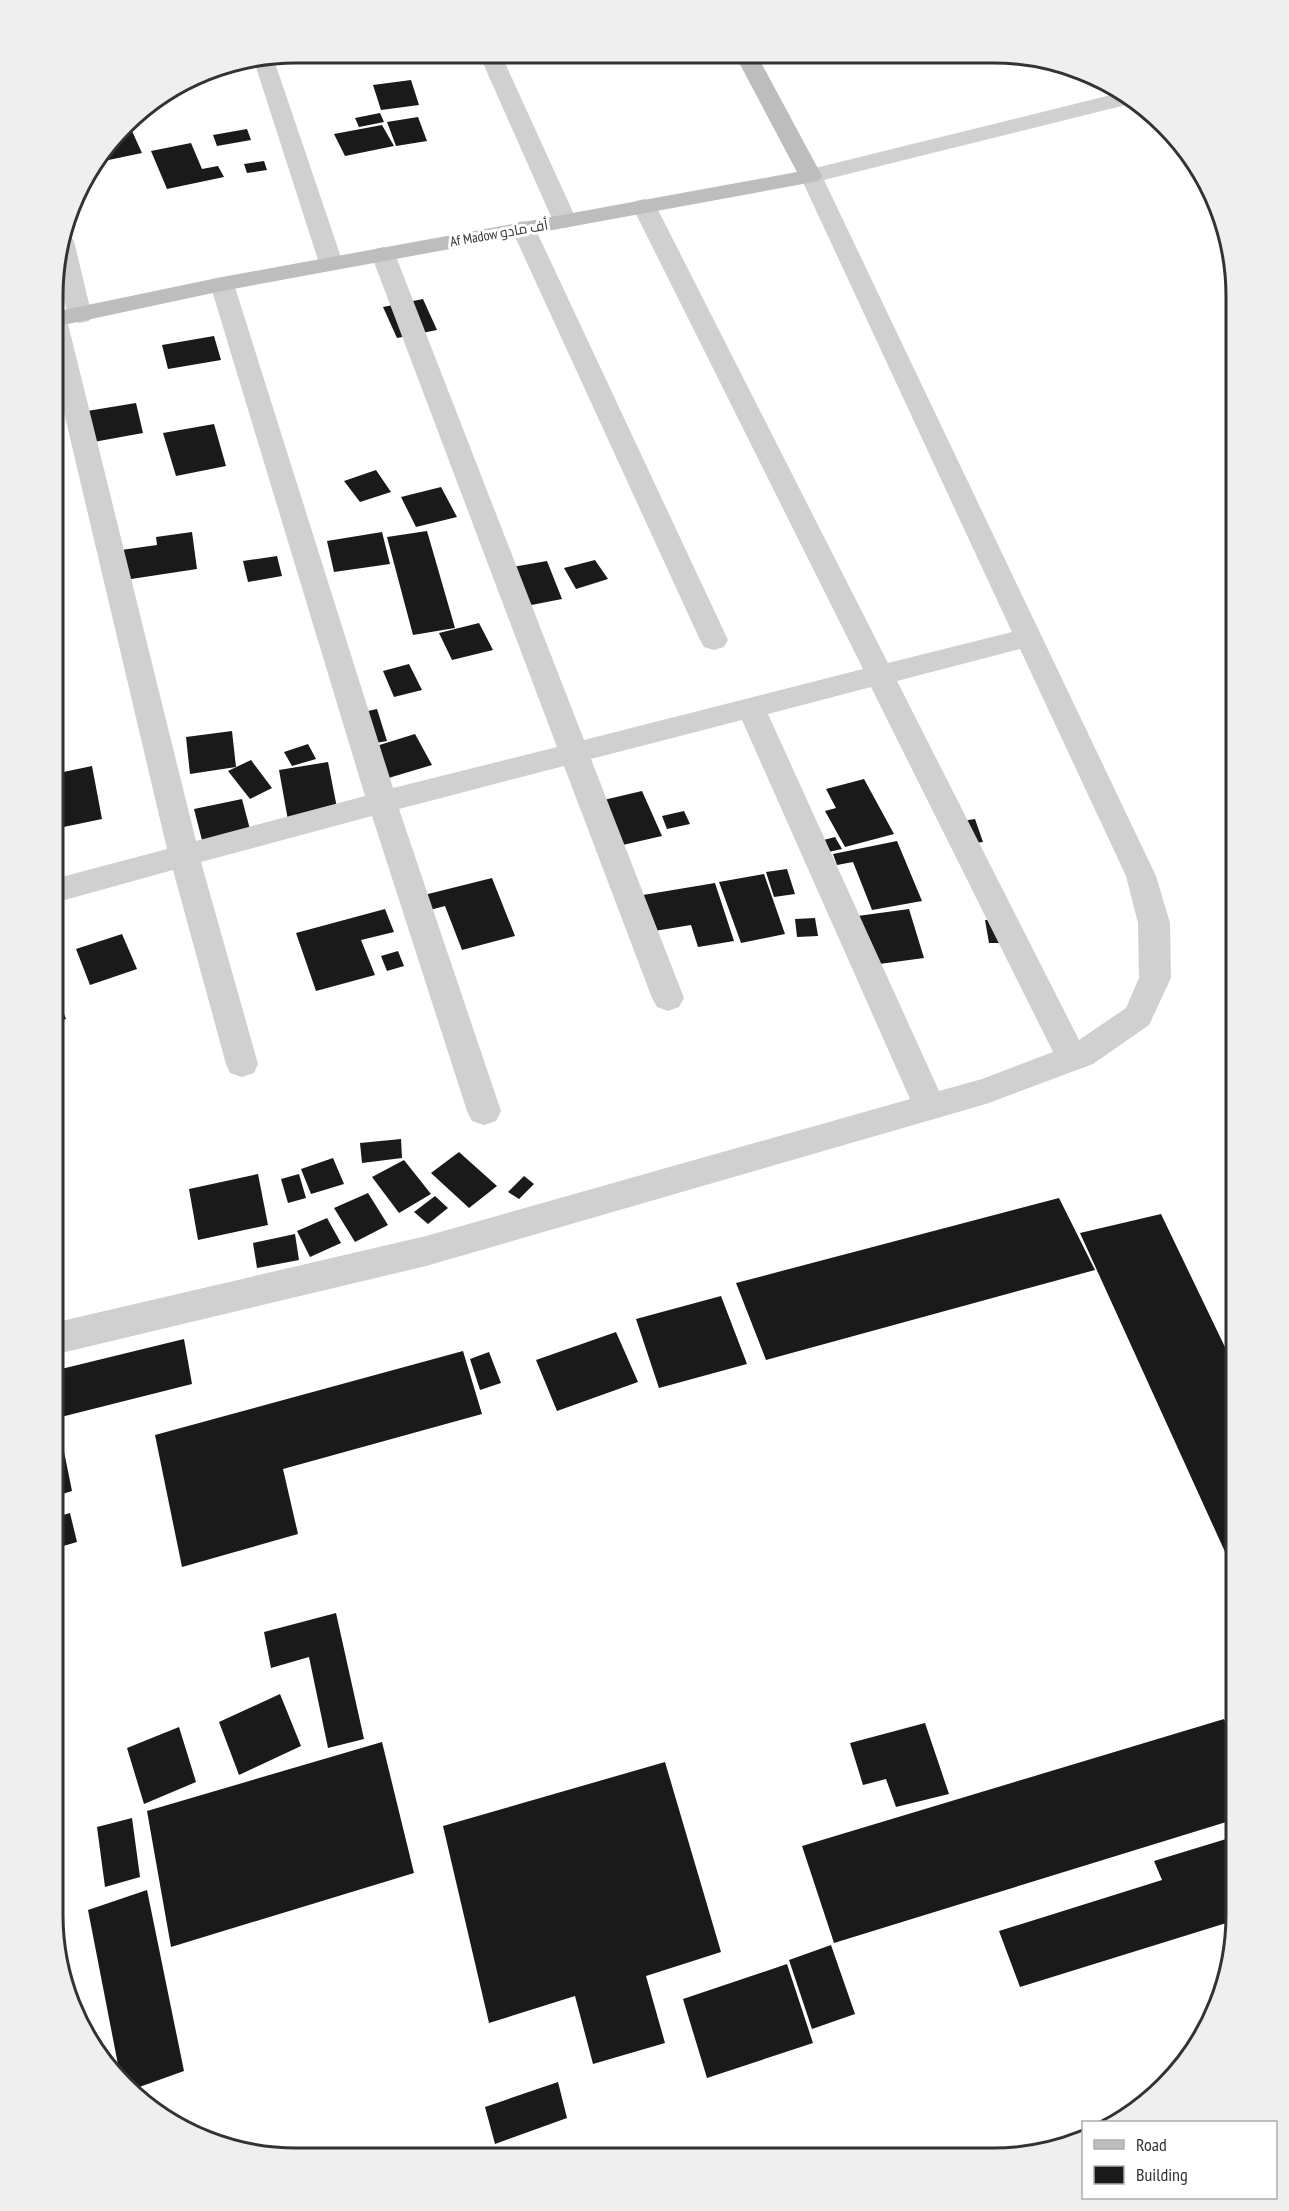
<svg xmlns="http://www.w3.org/2000/svg" width="1289" height="2211" viewBox="0 0 1289 2211" font-family="'PT Sans Narrow',Cairo,sans-serif">
  <rect width="100%" height="100%" fill="#fff"/>
  <path fill="#1a1a1a" d="M466 54 469 58 455 61 451 55Z
    M411 80 419 105 381 110 373 85Z
    M380 113 384 122 359 127 355 118Z
    M418 117 427 141 396 146 387 122Z
    M382 125 394 146 345 156 334 134Z
    M247 129 251 140 217 146 213 135Z
    M132 131 142 153 99 162 119 134Z
    M191 143 202 169 218 166 224 177 167 189 151 151Z
    M264 161 267 170 247 173 244 164Z
    M423 299 437 330 397 338 383 307Z
    M214 336 221 360 168 369 162 345Z
    M136 403 143 433 88 443 81 412Z
    M214 424 226 466 176 476 163 433Z
    M376 470 391 492 360 502 344 481Z
    M441 487 457 517 416 527 401 497Z
    M427 531 455 628 413 635 387 537Z
    M192 532 197 569 118 581 114 551 157 545 156 537Z
    M382 532 390 564 334 572 327 541Z
    M277 556 282 576 248 582 243 561Z
    M595 560 608 579 576 589 564 568Z
    M547 561 562 599 516 608 501 569Z
    M479 623 493 650 452 660 439 633Z
    M409 664 422 690 394 697 383 671Z
    M377 709 387 741 358 746 349 715Z
    M232 731 236 767 190 774 186 737Z
    M415 734 432 765 375 782 360 751Z
    M308 744 316 759 292 766 284 752Z
    M251 760 272 788 250 799 228 771Z
    M328 762 339 818 289 826 279 770Z
    M92 766 102 819 54 829V774Z
    M864 779 894 834 845 847 825 811 836 808 826 789Z
    M642 791 662 836 614 847 595 802Z
    M242 799 252 837 204 848 194 809Z
    M684 811 690 824 667 829 662 816Z
    M975 819 983 842 956 845 949 823Z
    M835 837 842 849 819 854 812 843Z
    M897 841 922 901 872 910 853 862 837 865 833 854Z
    M787 869 795 894 774 897 766 872Z
    M764 874 785 934 741 943 719 882Z
    M492 878 515 936 462 950 445 906 430 910 424 895Z
    M715 883 734 941 698 947 691 925 636 934 625 898Z
    M385 909 394 932 361 940 375 975 316 991 296 933Z
    M909 909 924 958 857 967 843 918Z
    M815 918 818 936 797 937 795 919Z
    M1012 919 1016 943H989L985 920Z
    M122 934 137 969 90 985 76 949Z
    M398 951 404 966 387 971 381 956Z
    M54 987 66 1019 54 1023Z
    M401 1139 402 1158 362 1163 360 1143Z
    M459 1152 497 1186 469 1208 431 1173Z
    M333 1158 344 1184 311 1194 301 1169Z
    M404 1160 431 1194 399 1213 372 1177Z
    M258 1174 268 1225 198 1240 189 1189Z
    M299 1174 306 1198 288 1203 281 1179Z
    M524 1176 534 1184 519 1199 508 1192Z
    M368 1193 388 1225 355 1242 334 1208Z
    M435 1196 448 1208 428 1224 414 1212Z
    M1059 1198 1095 1270 766 1360 736 1283Z
    M1161 1214 1236 1370V1576L1080 1233Z
    M327 1218 341 1243 310 1257 297 1231Z
    M295 1234 299 1260 257 1268 253 1243Z
    M721 1296 747 1364 659 1388 636 1319Z
    M616 1332 638 1382 557 1411 536 1360Z
    M184 1339 192 1384 53 1419V1371Z
    M463 1351 482 1414 283 1469 298 1534 182 1567 155 1435Z
    M489 1352 501 1383 480 1390 470 1359Z
    M59 1427 72 1491 53 1497V1429Z
    M70 1513 77 1542 53 1549V1518Z
    M336 1613 364 1739 328 1748 309 1657 271 1668 264 1632Z
    M280 1694 301 1746 239 1775 219 1722Z
    M1224 1719 1236 1746V1819L834 1943 802 1846Z
    M925 1723 949 1794 896 1807 886 1779 863 1785 850 1743Z
    M179 1727 196 1782 144 1804 127 1748Z
    M382 1742 414 1873 171 1947 147 1811Z
    M665 1762 721 1952 646 1976 665 2043 593 2064 575 1996 489 2023 443 1826Z
    M132 1818 140 1877 105 1887 97 1827Z
    M1236 1836V1920L1020 1987 999 1931 1162 1880 1154 1861Z
    M147 1890 184 2071 131 2090 121 2080 88 1910Z
    M831 1945 855 2014 812 2029 789 1960Z
    M787 1964 813 2043 707 2078 683 1999Z
    M558 2082 567 2118 495 2144 485 2107Z"/>
  <g fill="none" stroke-linecap="round" stroke-linejoin="round">
    <path fill="#d0d0d0" fill-rule="evenodd" d="M479 54H501L577 221 573 226 565 228 557 226 553 221Z
      M273 57 343 263 339 268 331 270 323 268 319 263 254 61Z
      M1123 92 1138 102 824 180 1156 876 1170 923 1171 978 1149 1025 1093 1064 986 1104 426 1266 53 1355V1323L426 1236 910 1099 742 720 591 759 684 998 679 1007 668 1011 657 1007 652 998 564 766 399 809 501 1111 496 1121 484 1125 472 1121 467 1111 372 816 201 862 258 1064 254 1073 242 1077 230 1073 226 1064 173 870 54 903V879L167 849 54 370V313L64 315 67 320 196 841 365 796 210 284 213 279 222 277 231 279 234 284 393 788 557 747 371 254 375 249 383 247 391 249 395 254 584 740 863 669 632 206 636 201 644 199 652 201 656 206 888 663 1012 632 800 176 803 171ZM1020 649 1126 876 1138 923 1139 978 1126 1008 1079 1040 897 681ZM871 687 1053 1052 982 1079 939 1091 768 714Z
      M523 221 531 223 535 228 728 640 724 647 714 650 704 647 700 640 511 228 515 223Z
      M64 234 70 236 74 241 92 316 89 321 80 323 71 321 68 316 55 262Z"/>
    <path fill="#bdbdbd" fill-rule="evenodd" d="M735 55H757L822 176 819 181 222 291 54 327V312L222 277 797 172Z"/>
  </g>
  <g text-anchor="middle" stroke-width="6" stroke-linejoin="round" paint-order="stroke">
    <g font-size="14" fill="#333" stroke="#fff">
      <text transform="translate(499 233) rotate(-10)" y="5">Af Madow أف مادو</text>
    </g>
  </g>
  <path d="M0 0H1289V2211H0ZM296 63H993A233 233 0 0 1 1226 296V1915A233 233 0 0 1 993 2148H296A233 233 0 0 1 63 1915V296A233 233 0 0 1 296 63Z" fill="#efefef" fill-rule="evenodd"/>
  <path fill="none" stroke="#333" stroke-width="3" d="M296 63H993A233 233 0 0 1 1226 296V1915A233 233 0 0 1 993 2148H296A233 233 0 0 1 63 1915V296A233 233 0 0 1 296 63Z"/>
  <rect x="1082" y="2121" width="195" height="78" fill="#ffffff" stroke="#adadad" stroke-width="1.5"/>
  <rect x="1094" y="2140" width="30" height="9" fill="#bdbdbd" stroke="#adadad" stroke-width="1.5"/>
  <text x="1136" y="2151" font-size="18" fill="#333333">Road</text>
  <rect x="1094" y="2166" width="30" height="18" fill="#1a1a1a" stroke="#adadad" stroke-width="1.5"/>
  <text x="1136" y="2181" font-size="18" fill="#333333">Building</text>
</svg>
